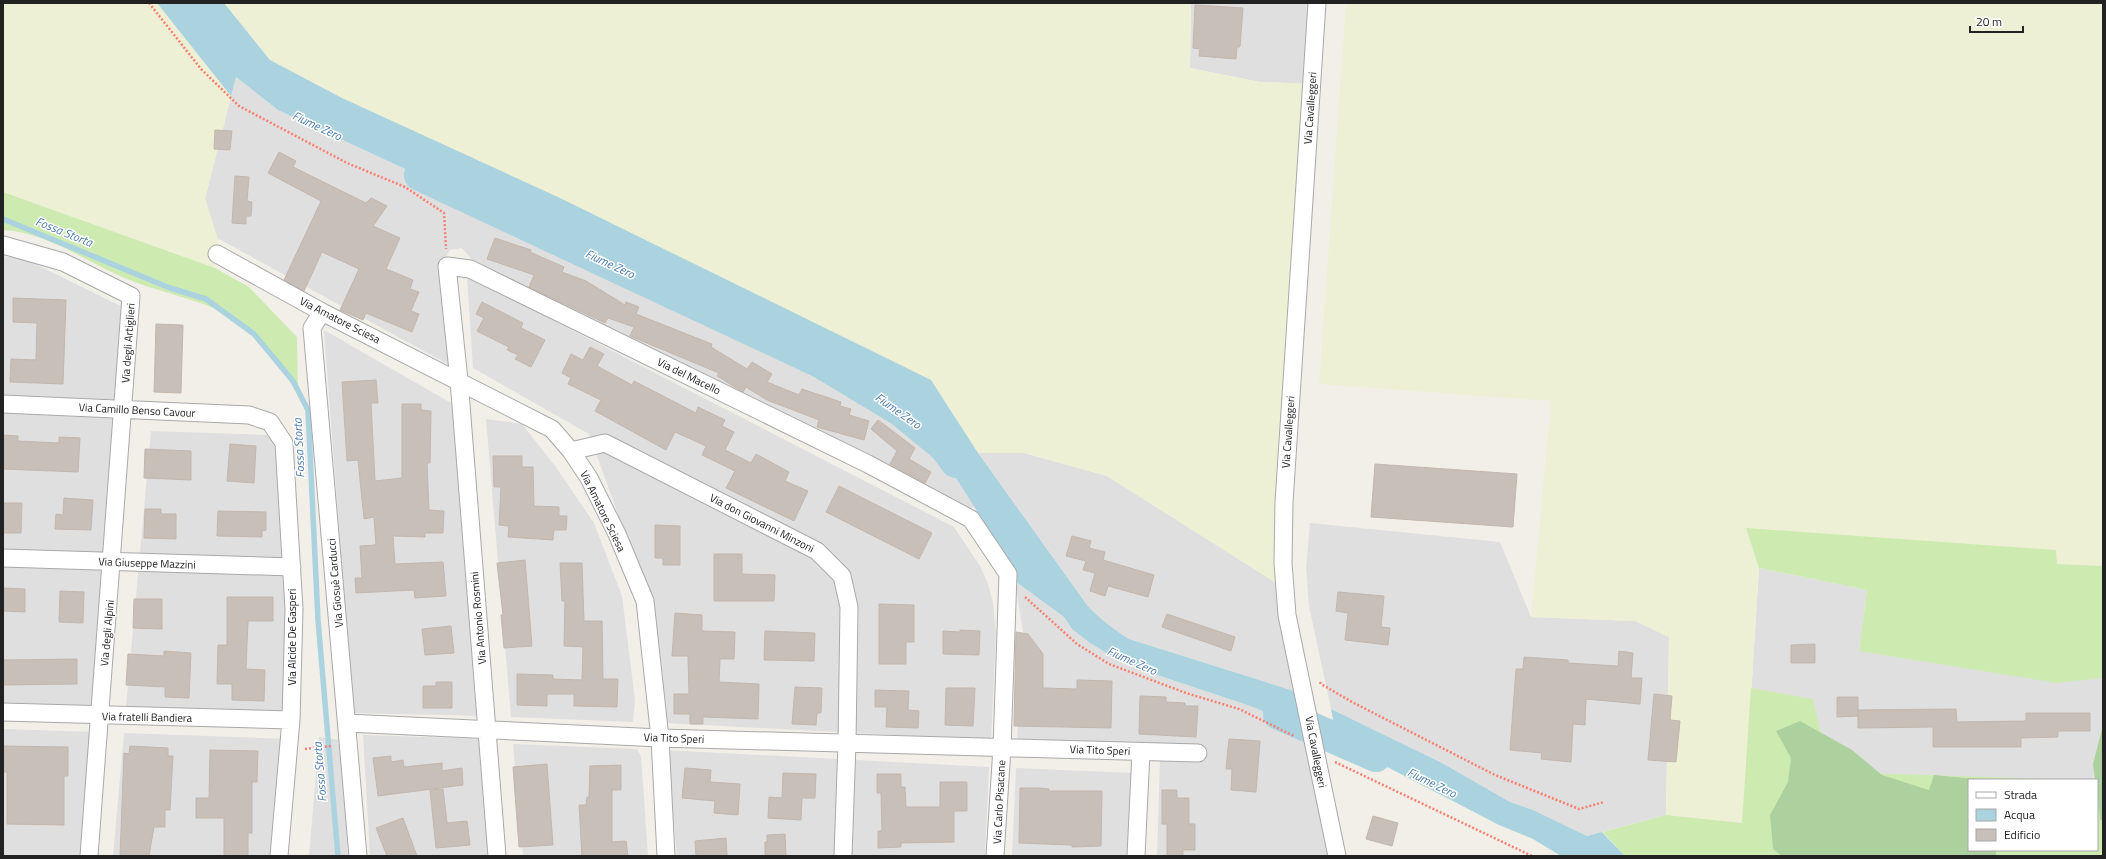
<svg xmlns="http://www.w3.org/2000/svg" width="2106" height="859" viewBox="0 0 2106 859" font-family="'Titillium Web',sans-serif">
  <rect width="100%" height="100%" fill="#f2efe9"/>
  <path fill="#e0dfdf" d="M1191 3H1320L1314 84 1260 82 1190 68Z
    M236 77 278 110 418 175 578 244 913 410 974 506 967 512 474 262 462 248 450 250 444 259 455 368 219 239 218 240 205 199Z
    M3 256 29 261 123 307 99 706 3 703Z
    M467 276 954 527 980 566 988 584 993 603 996 633 991 740 664 723 660 666 631 544 627 539 589 434 473 368Z
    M324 330 458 407 484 716 353 713Z
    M486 419 522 424 555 466 594 523 622 596 635 700 633 722 511 717Z
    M151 431 268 435 271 438 275 447 289 572 293 713 126 707Z
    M978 453H1024L1107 476 1281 586 1297 692 1129 639 1112 629 1087 605Z
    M1310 523 1500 542 1531 617 1635 621 1669 637 1666 815 1587 836 1533 810 1510 802 1442 763 1331 709 1309 606 1306 568Z
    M2103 566V847L2097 780H1969V850L1755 856 1743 823 1759 568 1867 590 1859 651Z
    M1015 581 1064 617 1072 629 1090 643 1113 657 1142 670 1253 707 1307 730 1335 856H1157L1160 759 1017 741 1023 632Z
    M3 729 97 732 87 856H3Z
    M124 733 292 739 282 856H113Z
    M363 735 486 739 496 856H370Z
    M319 737 341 740 348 856H309Z
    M513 744 637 749 641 756 648 856H523Z
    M666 750 989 767 985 856H677Z
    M1016 768 1133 773 1130 856H1012Z"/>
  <path fill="#eef0d5" d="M3 3H157L231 96 205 199 218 240 215 268 3 192Z
    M224 3H1191L1190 68 1260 82 1314 84 1281 586 1107 476 1024 453H978L931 380 342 98 270 60Z
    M1346 3H2103V566L2057 564 2056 551 1746 529 1759 568 1743 823 1666 815 1669 637 1635 621 1531 617 1551 401 1319 384Z"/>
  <path fill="#cdebb0" d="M3 192 215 268 249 287 297 337 298 387C290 386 288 378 284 372 275 354 259 336 243 324 211 301 171 296 135 282 90 266 53 233 3 230Z
    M1746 528 2056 550 2057 564 2103 566V678L2057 683 1859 651 1867 590 1759 568Z
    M1751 688 1813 699 1830 772 2084 780H1969V850H2097V780L2103 726V856H1625L1603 832 1666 815 1742 823Z"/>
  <path fill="#add19e" d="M1800 721 1852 750 1882 775 1929 790 1934 775 1975 779 1969 780V850H1996V856H1782L1773 849 1770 815 1788 782 1791 758 1776 731Z
    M2103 725V821L2100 820 2097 780H2095L2093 764Z"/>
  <path fill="#aad3df" d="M157 3H224L270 60 342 98 560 198 931 380 978 453 1087 605C1100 619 1113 629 1129 639L1297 692 1307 730 1253 707 1142 670 1113 657 1090 643 1072 629 1064 617 1015 581 1004 554 913 410 578 244 418 175 278 110 236 77 231 96Z
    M1331 709 1442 763 1510 802 1533 810 1587 836 1602 832 1625 856H1561L1533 839 1499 825 1337 741Z"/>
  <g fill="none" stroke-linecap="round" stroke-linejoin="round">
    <path stroke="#aad3df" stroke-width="5.5" d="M3 219 170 288 206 299 254 334 293 381 308 410 318 620 338 856"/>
    <path stroke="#aad3df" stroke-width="32" d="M420 175 822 363 900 410 945 447 956 462
      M1279 714 1376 756"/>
  </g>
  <path fill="#c7bfb8" stroke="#c4b6ab" d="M1195 5 1243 8 1240 47H1237L1236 59 1199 56 1200 49 1193 48Z
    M215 130 232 131 230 150 214 149Z
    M279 152 296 161 293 167 366 203 371 198 387 206 373 226 400 238 386 269 413 280 410 289 419 292 411 311 419 314 412 332 366 313 363 320 340 310 359 269 322 252 304 291 284 280 321 201 268 173Z
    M235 176 249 177 247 201 252 202 251 216H246V224L232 223Z
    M495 238 531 250 530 252 564 267 562 272 586 281 625 305 626 302 639 307 636 314 712 344 711 347 747 369 752 362 772 374 767 382 799 395 802 389 841 402 840 406 851 409 849 415 869 421 864 440 817 427 819 420 767 400 746 387 743 392 717 376 719 373 630 336 634 327 608 318 605 323 529 287 534 275 487 259Z
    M13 298 66 300 63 384 10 382 11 359 36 360 37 323 13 322Z
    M482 302 523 323 521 328 545 340 531 367 515 359 518 355 507 350 509 347 477 331 484 318 476 314Z
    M156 324 183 325 181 393 154 392Z
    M590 347 604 354 597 366 632 385 634 381 696 413 698 407 725 420 722 426 734 432 725 450 751 463 756 454 789 472 785 481 808 491 794 521 726 488 735 471 702 455 706 446 675 432 666 450 595 411 601 400 568 384 571 378 562 373 571 354 583 360Z
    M376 380 378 403H371L375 481 402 478V404H421V410L431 411 430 463H427L429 510 444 511 443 533H425V537L393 536 395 564 443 562 446 596 415 598 414 590 356 593 355 578H362L360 546 376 545 374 517 364 519 358 460 347 461 342 382Z
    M878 420 915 448 909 459 931 472 925 483 890 464 897 451 871 429Z
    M3 435 18 436V441L59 443V437L80 438 78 472 3 469Z
    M230 444 256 446 254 483 227 481Z
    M145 449 191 451V480L144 478Z
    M493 456H522V467H533L534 506 559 507V516H567L566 530H554L553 540 508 537 509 526 499 525 501 487H494Z
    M1375 464 1517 474 1513 527 1371 517Z
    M839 486 932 533 919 559 826 512Z
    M64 498 93 500 91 530 55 529 56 514 63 515Z
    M3 503H22L21 533H3Z
    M145 509H161V514H176V539L144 538Z
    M218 511 266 512V530L262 531V537L217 536Z
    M655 525 680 526V565H663V558H655Z
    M1072 536 1091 541 1089 548 1105 552 1103 560 1154 575 1148 597 1108 586 1105 596 1090 591 1095 573 1083 570 1086 561 1066 556Z
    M714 554H742V574L775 575 774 601H714Z
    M525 560 532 646 504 648 501 615H503L497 563Z
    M560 563H582L584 621H602L603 679H618L617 707 574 706V694H547V706L517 705V674L553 675V679L582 680 583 647 564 646 565 601H562Z
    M3 588 25 589V612L3 611Z
    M60 591 84 592 83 623 59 622Z
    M1338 592 1384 596 1381 627 1390 628 1388 645 1345 640 1348 613 1336 611Z
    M227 597H273V621H248L246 669 265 670 264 701 232 700V684H217L218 645H227Z
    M134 599H162V629L133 628Z
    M879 604 914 605V642H906V664H879Z
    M675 613 702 615V631L735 632 734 659H720L719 682 759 684 758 719 703 717V724H690V714H674V694H689L688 656H672Z
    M1167 614 1235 637 1231 651 1162 627Z
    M451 626 454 653 425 655 422 629Z
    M960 630 980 631 979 655 943 654V631L960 632Z
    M765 631 815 633 814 661 764 660Z
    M1016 632 1028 634 1043 654V688L1077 689V680L1112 681 1111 728 1014 726Z
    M1815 644V663H1791V645Z
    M164 651 191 653 189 698 165 697V687L126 685 128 654 164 656Z
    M1619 651 1633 653 1631 678H1642L1640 704 1586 699 1585 725 1573 724 1571 762 1541 759 1542 753 1510 750 1516 669H1523L1524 657 1568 660V663L1618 666Z
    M77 659V684L3 685V660Z
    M436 682H452V708H423V686H436Z
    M795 687 822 688 821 713H817L816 725 792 724Z
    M946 688H975L973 726 945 725Z
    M875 690 909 691 908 710 919 711 918 728 886 727 887 707H875Z
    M1654 694 1672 696 1670 720 1680 721 1676 762 1648 760Z
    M1140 696 1166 697V702L1185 703V706H1198L1196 737 1139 734Z
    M1837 697H1858V716L1837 717Z
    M1956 709 1957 722 2026 721V713H2090V731H2058V737L2021 738V747H1933V727L1858 728V710Z
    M1229 739 1260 741 1256 792 1231 790 1232 769H1226Z
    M3 746 68 747V776H64V825L7 824V772H3Z
    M130 746 168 748V756H173L170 810H165V827H154L149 856H120L124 753 129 754Z
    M210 750 258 751 257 782H252V833H248V856H224V818H196V798H209Z
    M391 756V762L403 760 404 767 442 763V771L462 768 463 785 378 796 373 758Z
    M547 764 553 845 519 847 513 767Z
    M621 765V790H612V842L626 841 628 856H582L579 805H586L587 797H589L590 766Z
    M685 768 711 770 710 782 740 784 738 815 714 813 715 801 682 798Z
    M783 773 816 774 815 798H802L801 820 768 818 769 797 782 798Z
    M877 774H901V787H905L906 807H940V782H967V811H954V842L901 843V847L878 848V831H882L881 793H877Z
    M1020 788H1039L1049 789V791H1102L1101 846 1072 847V845L1019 843Z
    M443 789 447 823 467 821 470 845 436 848 430 790Z
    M1162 790H1177V798H1189V824H1195V850H1183V856H1167V824H1162Z
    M1373 816 1398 823 1392 846 1366 839Z
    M403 818 417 856H387L376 828Z
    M785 834 786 856H765V842H767V835Z
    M726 838 727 856H696L695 841Z"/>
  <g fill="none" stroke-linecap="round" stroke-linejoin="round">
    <defs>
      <path id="minor" d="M1317 3 1284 502 1283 563 1287 615 1337 856
        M3 245 63 262 131 296 89 856
        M217 254 322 312 552 429 571 451 589 478 617 534 645 601 660 738 666 856
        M322 312 312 328 358 856
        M3 404 249 415 270 422 284 443 294 609 291 720 279 856
        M571 451 605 443 817 551 842 576 849 607 847 743 843 856
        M3 558 292 567
        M3 712 291 720
        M347 723 660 738 1198 753
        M497 856 459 380 447 266 470 269 868 464 971 519 1008 574 1002 748 995 856
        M1136 856 1141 752"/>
    </defs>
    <use href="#minor" stroke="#a9a9a9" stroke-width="19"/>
    <path stroke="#fa8072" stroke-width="2.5" stroke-dasharray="2 2" stroke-linecap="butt" d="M149 3 201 69 239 106 347 163 405 187 444 213 446 249
      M1025 597 1077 644 1109 664 1186 693 1239 709 1294 736
      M1320 682 1321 684 1352 702 1495 775 1579 809 1604 802
      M305 749 331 746
      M1335 762 1532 856"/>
    <use href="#minor" stroke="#fff" stroke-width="17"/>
  </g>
  <g text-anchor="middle" stroke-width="3" stroke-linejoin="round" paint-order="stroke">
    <g font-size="11" fill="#222" stroke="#fff">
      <text transform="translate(1310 108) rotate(-86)" y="4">Via Cavalleggeri</text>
      <text transform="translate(340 320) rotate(27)" y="4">Via Amatore Sciesa</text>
      <text transform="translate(128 343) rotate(-86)" y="4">Via degli Artiglieri</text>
      <text transform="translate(689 376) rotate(26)" y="4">Via del Macello</text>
      <text transform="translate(137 410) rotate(3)" y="4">Via Camillo Benso Cavour</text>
      <text transform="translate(1288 432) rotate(-86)" y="4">Via Cavalleggeri</text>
      <text transform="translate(603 511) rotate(64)" y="4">Via Amatore Sciesa</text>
      <text transform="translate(762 523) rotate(27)" y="4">Via don Giovanni Minzoni</text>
      <text transform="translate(147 563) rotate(2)" y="4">Via Giuseppe Mazzini</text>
      <text transform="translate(335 583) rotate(-95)" y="4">Via Giosuè Carducci</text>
      <text transform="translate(478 618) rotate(-95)" y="4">Via Antonio Rosmini</text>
      <text transform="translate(107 633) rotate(-85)" y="4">Via degli Alpini</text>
      <text transform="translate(292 637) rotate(-90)" y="4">Via Alcide De Gasperi</text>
      <text transform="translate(147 717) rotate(1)" y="4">Via fratelli Bandiera</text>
      <text transform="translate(674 738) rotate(2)" y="4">Via Tito Speri</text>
      <text transform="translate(1100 750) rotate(2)" y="4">Via Tito Speri</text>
      <text transform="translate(1316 752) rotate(79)" y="4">Via Cavalleggeri</text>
      <text transform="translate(999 802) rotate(-87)" y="4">Via Carlo Pisacane</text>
    </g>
    <g font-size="12" font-style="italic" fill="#4a7aab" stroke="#fff">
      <text transform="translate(317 126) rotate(25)" y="4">Fiume Zero</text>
      <text transform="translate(64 232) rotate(22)" y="4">Fossa Storta</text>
      <text transform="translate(610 264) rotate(25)" y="4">Fiume Zero</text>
      <text transform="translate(898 411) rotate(35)" y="4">Fiume Zero</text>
      <text transform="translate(299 448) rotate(-93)" y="4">Fossa Storta</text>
      <text transform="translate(1132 661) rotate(24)" y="4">Fiume Zero</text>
      <text transform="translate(320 772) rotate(-95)" y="4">Fossa Storta</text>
      <text transform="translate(1432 783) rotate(26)" y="4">Fiume Zero</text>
    </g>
  </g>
  <rect width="2106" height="859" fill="none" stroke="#222222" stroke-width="8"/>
  <rect x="1968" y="779" width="130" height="72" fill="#ffffff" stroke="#a7a7a7"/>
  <rect x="1976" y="792" width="20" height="6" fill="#ffffff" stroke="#a7a7a7"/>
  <text x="2004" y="799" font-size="12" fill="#222222">Strada</text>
  <rect x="1976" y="809" width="20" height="12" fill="#aad3df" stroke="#a7a7a7"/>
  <text x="2004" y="819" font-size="12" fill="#222222">Acqua</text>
  <rect x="1976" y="829" width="20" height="12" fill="#c7bfb8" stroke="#a7a7a7"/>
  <text x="2004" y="839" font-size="12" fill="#222222">Edificio</text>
  <path d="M1970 26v6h53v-6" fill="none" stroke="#222222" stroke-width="2"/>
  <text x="1976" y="26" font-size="12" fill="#222222" stroke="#ffffff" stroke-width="3" paint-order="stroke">20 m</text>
</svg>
